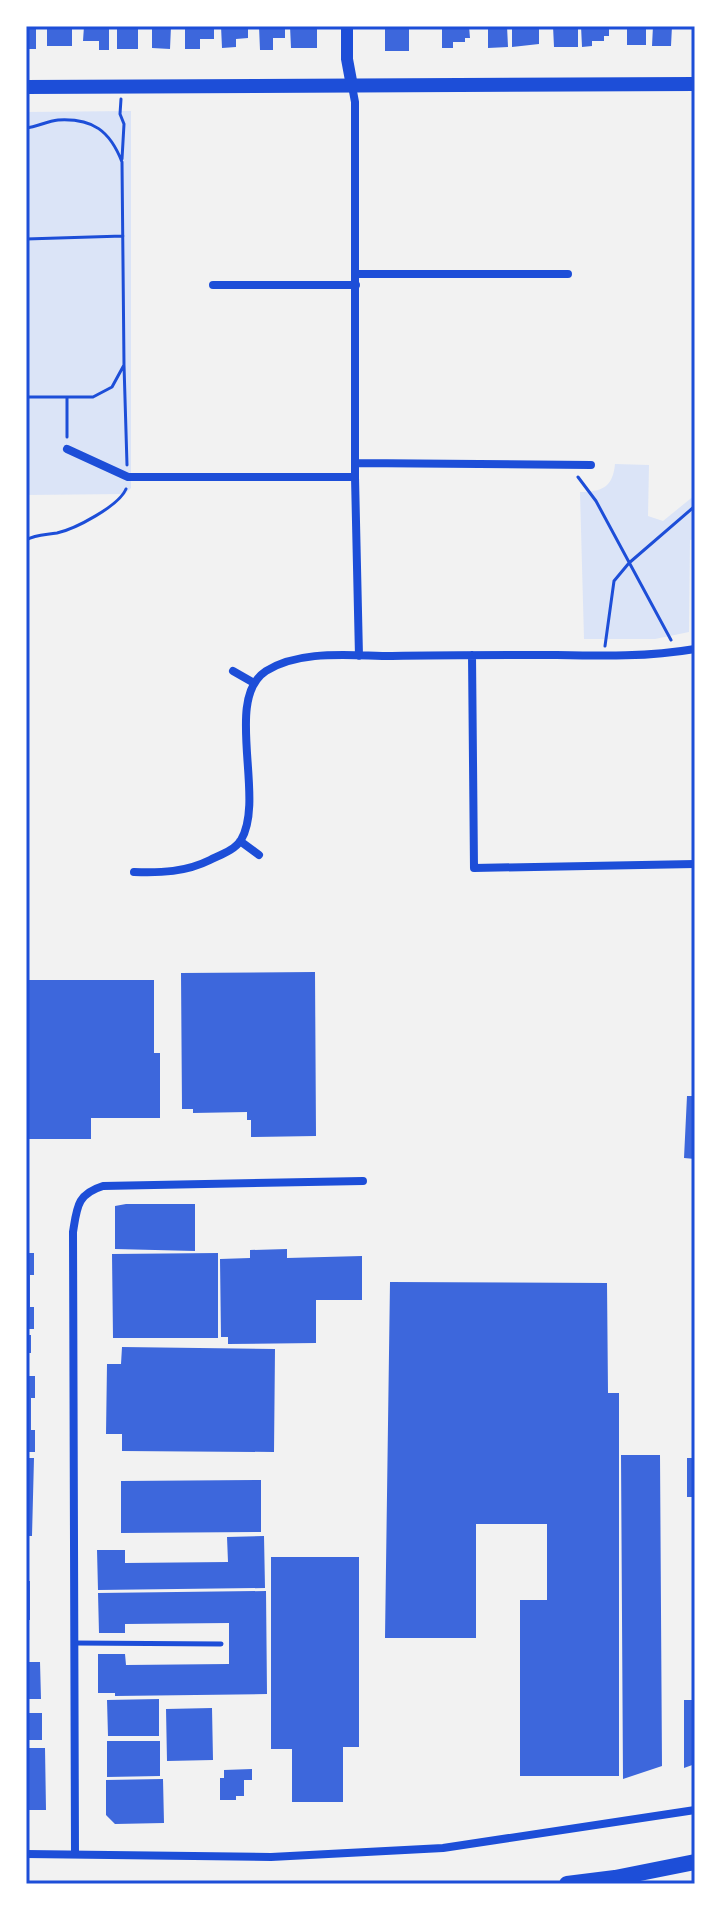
<svg xmlns="http://www.w3.org/2000/svg" width="721" height="1910" viewBox="0 0 721 1910" font-family="Inter,sans-serif">
  <rect width="100%" height="100%" fill="#f2f2f2"/>
  <path fill="#dbe4f7" d="M131 111V488L125 494 26 495V112Z
    M615 464 649 465 648 516 663 521 695 495V539L690 540 689 632 655 639H584L580 492C602 492 613 487 615 464Z"/>
  <path fill="#3d67dc" d="M26 26H36V49H26Z
    M47 26H72V46H47Z
    M84 26H109V50H99V41H83Z
    M117 26H138V49H117Z
    M152 26H171L170 49 152 48Z
    M185 26H214V39H200V49H185Z
    M221 26H248V38L236 39V47L222 48Z
    M259 26H285V38H273V50H260Z
    M290 26H317V48H291Z
    M442 26H469L470 38H465V42H453V48H442Z
    M482 26H507L508 47 488 48V29H482Z
    M512 26H539V44L512 47Z
    M553 26H578V47H554Z
    M581 26H609V36H604V41H592V46L582 47Z
    M627 26H646V45H627Z
    M653 26H672L671 46H652Z
    M385 28H409V51H385Z
    M315 972 316 1136 251 1137V1120H247V1112L193 1113V1109H182L181 973Z
    M26 980H154V1053H160V1118H91V1139H26Z
    M687 1096H695V1159L684 1158Z
    M126 1204H195V1251L115 1249V1206Z
    M287 1249V1258L362 1256V1300H316V1343L228 1344V1337H221L220 1259 250 1258V1250Z
    M26 1253H34V1275H30V1307H34V1329H26Z
    M218 1253V1338H113L112 1254Z
    M390 1282 607 1283 608 1393H619V1776H520V1600H547V1524H476V1638H385Z
    M26 1335H31V1353H26Z
    M122 1347 275 1349 274 1452 122 1451V1434H106L107 1364H121Z
    M26 1376H35V1398H31V1430H35V1452H26Z
    M621 1455H660L662 1766 623 1779Z
    M26 1458H34L32 1536H26Z
    M687 1458H695V1497H687Z
    M261 1480V1532L121 1533V1481Z
    M264 1536 265 1588 98 1590 97 1550H125V1563L228 1562 227 1537Z
    M271 1557H359V1747H343V1802H292V1749H271Z
    M26 1581H30V1620H26Z
    M266 1591 267 1694 115 1696V1693H98V1654H125L126 1665 229 1664V1623L125 1624V1633H99L98 1593Z
    M26 1662H40L41 1699H26Z
    M159 1699V1736H108L107 1700Z
    M684 1700H695V1764L684 1768Z
    M212 1708 213 1760 167 1761 166 1709Z
    M26 1713H42V1740H26Z
    M107 1741H160V1776L107 1777Z
    M26 1748H45L46 1810H26Z
    M252 1769V1780H244V1796H236V1800H220V1778H224V1770Z
    M163 1779 164 1823 115 1824 106 1815V1780Z"/>
  <g fill="none" stroke-linecap="round" stroke-linejoin="round">
    <path stroke="#1d4ed8" stroke-width="3" d="M121 99 120 114 124 124 122 159
      M26 128C37 127 47 121 58 120 93 118 110 131 122 162L124 365 112 387 93 397H26
      M26 239 123 236
      M124 365 127 465
      M67 398V437
      M578 477 596 501 671 640
      M26 540C36 534 46 535 57 533 75 529 119 506 126 489
      M605 646 614 581 629 563 695 506"/>
    <path stroke="#1d4ed8" stroke-width="5" d="M75 1643 221 1644"/>
    <path stroke="#1d4ed8" stroke-width="8" d="M352 86 355 102V477L359 656
      M356 274H568
      M213 285H356
      M67 449 128 477H355
      M356 463 591 465
      M472 655 474 868 695 864
      M233 671 254 683
      M240 841 259 855
      M134 872C161 873 186 872 210 860 220 855 235 850 241 840 266 798 223 699 266 671 301 649 352 656 392 656 446 655 501 655 556 655 603 656 648 657 695 649
      M26 1854 271 1857 443 1848 695 1810
      M75 1854 73 1232C77 1207 77 1194 103 1186L363 1181"/>
    <path stroke="#1d4ed8" stroke-width="12" d="M347 26V59L352 86"/>
    <path stroke="#1d4ed8" stroke-width="14" d="M26 87 695 84"/>
    <path stroke="#1d4ed8" stroke-width="16" d="M567 1884 615 1878 695 1862"/>
  </g>
  <rect width="721" height="1910" fill="none" stroke="#ffffff" stroke-width="56"/>
  <rect x="28" y="28" width="665" height="1854" fill="none" stroke="#1d4ed8" stroke-width="3"/>
</svg>
